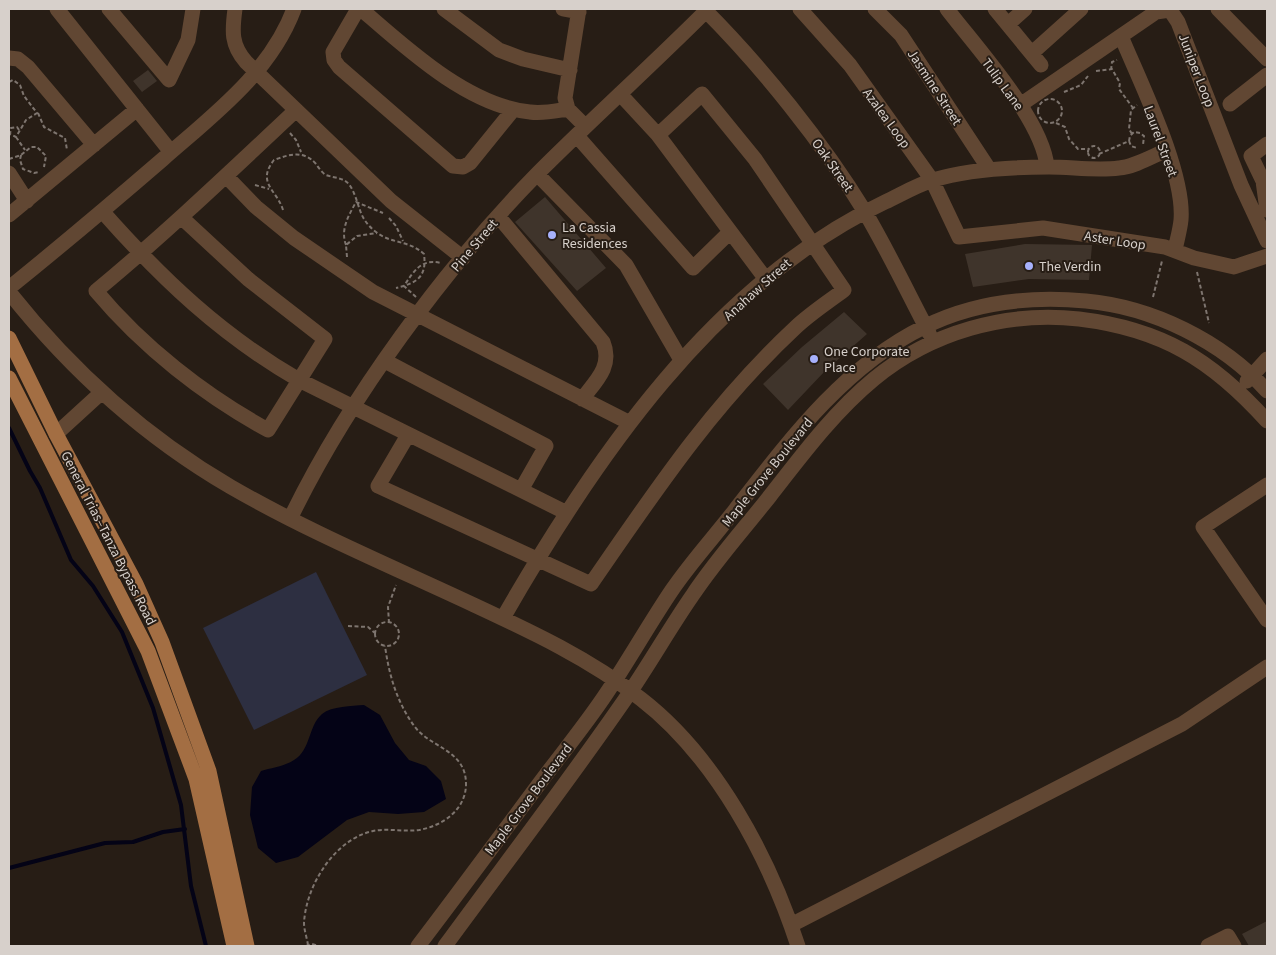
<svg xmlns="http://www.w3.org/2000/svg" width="1276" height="955" viewBox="0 0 1276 955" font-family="'Source Sans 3',sans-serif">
  <rect width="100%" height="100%" fill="#271d15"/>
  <path fill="#2d2f41" d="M316 572 367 675 254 730 203 628Z"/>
  <path fill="#040316" d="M364 705 380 715 395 743 409 760 426 766 441 781 446 799 424 812 398 814 369 812 347 820 298 857 276 863 258 848 250 815 252 787 261 771C271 768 285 766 294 760 311 750 308 726 322 714 332 706 352 706 364 705Z"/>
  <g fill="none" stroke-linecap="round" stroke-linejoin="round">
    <path stroke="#040316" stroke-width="4" d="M9 428 30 471 40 488 71 560 93 586 122 632 153 708 181 805 191 886 206 946
      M9 868 105 843 133 842 163 832 185 829"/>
  </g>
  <path fill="#3f342b" d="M148 70 157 81 142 92 133 81Z
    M545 197 606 268 577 291 515 222Z
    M1025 244 1092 245 1089 280 1029 279 973 287 965 254Z
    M844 312 867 334 825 371 788 410 763 384 802 347Z
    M1267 921V946H1249L1242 934Z"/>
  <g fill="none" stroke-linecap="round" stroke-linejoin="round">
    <path stroke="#7e756f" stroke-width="2" stroke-dasharray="4 2.5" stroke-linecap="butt" d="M1111 70 1112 62 1117 60
      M1096 71 1112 69 1120 83 1119 89 1133 108
      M9 82 13 80 20 85 24 96 37 113 26 120 16 137 10 134 11 128 17 127 19 130
      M1064 92 1081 85 1088 76
      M1038 111a12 12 0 1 1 24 0a12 12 0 1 1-24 0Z
      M38 113 44 127 65 138 67 150
      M1056 123 1065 127 1069 139 1078 149H1089
      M290 133 296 140 301 152
      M1132 134 1129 129 1131 110 1137 105
      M16 137 25 150
      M1129 141 1131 146 1137 148
      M1088 152a6 6 0 1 1 12 0a6 6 0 1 1-12 0Z
      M1099 154 1129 141 1130 136 1134 132 1140 133 1144 136 1143 145
      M21 155 20 160 23 169 34 173 39 172
      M9 159 21 155 31 147H37L46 156 44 167
      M255 185 269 189
      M283 210C277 190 256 183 274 160 290 154 304 150 316 164 319 168 322 173 326 175 337 179 346 177 352 189 361 207 358 218 376 232 391 244 409 240 424 254 427 277 417 283 396 288
      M389 218 396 226 403 241
      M346 245C340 229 349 215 356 202L383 213
      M347 257 346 245 357 236 377 233
      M1197 272 1209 323
      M416 297 404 286C413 272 421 258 441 263
      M1153 297 1162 261
      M375 634a12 12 0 1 1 24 0a12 12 0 1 1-24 0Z
      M389 623 388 607 396 585
      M348 626 368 627 375 633
      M308 945C307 938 304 930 304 923 306 885 335 839 373 831 388 828 404 832 419 830 442 826 466 810 466 784 466 750 431 748 415 727 397 703 389 675 385 646
      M306 946 312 944 318 946"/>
    <path stroke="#614733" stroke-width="15" d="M57 9 171 152
      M109 9 169 80 188 40 193 9
      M235 9C232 31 231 45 246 62L391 201 463 258
      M358 9 333 52 334 60 339 67 453 166 463 167 470 163 513 110
      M361 9C406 48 468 106 530 112 543 114 555 111 568 109
      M444 9 499 50 523 59 570 70
      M563 9 579 12
      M579 9 565 98 568 109 585 126
      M704 9C761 66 823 143 865 212 888 251 908 293 929 333
      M800 9 850 65 932 180 959 237 1043 228 1165 247 1194 258 1234 267 1267 256
      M875 9 901 35 989 169
      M947 9C976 47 1043 120 1047 167
      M995 9 1041 65
      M1218 9 1267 59
      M1008 24 1025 9
      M1121 36C1140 82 1185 172 1181 220 1180 230 1177 240 1175 250
      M1032 53 1081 9
      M9 58 18 59 28 67 94 145
      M621 95 658 135 765 278
      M1230 104 1267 75
      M1020 105 1156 12 1170 10 1178 22 1241 185 1267 241
      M577 136 693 268 730 232
      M1267 144 1251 156 1263 181 1267 210
      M9 173 27 201
      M537 174 626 265 681 360
      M226 176 256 207 294 238 373 292 630 423
      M102 211C162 279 221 335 299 380L567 513
      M9 215 137 109
      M498 216 603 342C613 366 596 381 582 399
      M181 217 248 279 325 339 268 430C204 395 143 347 96 291 165 234 230 172 295 111
      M9 288C61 246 112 203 163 159 213 115 270 73 294 9
      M9 292C71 370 145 437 231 487 309 532 393 567 474 605 532 632 590 659 641 699 716 757 769 857 798 946
      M385 361 546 446 521 490
      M1247 381 1267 359
      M56 434 102 392
      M408 435 378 486 591 584C655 491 713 404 796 327 811 313 828 302 844 290L755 159 702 94 658 135
      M1267 485 1203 527 1267 620
      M290 519C348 399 445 268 538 173 593 118 651 66 706 11
      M503 618C594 459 714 283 885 202 900 195 917 185 933 180 969 169 1011 167 1049 167 1072 167 1096 171 1119 168 1134 167 1153 156 1167 150
      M791 925 1182 724 1267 667
      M418 946C460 891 501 835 542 780 563 752 586 724 606 694 629 660 649 624 672 590 691 562 714 537 735 510 788 442 844 366 924 327 974 302 1031 296 1086 301 1152 307 1222 341 1267 391
      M445 946C505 864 568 782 626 698 649 665 669 629 692 596 715 561 744 529 770 496 802 455 834 412 874 379 931 332 1006 311 1079 319 1162 329 1212 360 1267 421
      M1208 946 1228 936 1234 946"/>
    <path stroke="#a36e43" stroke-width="15" d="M9 338 56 434 136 584 162 642 209 771 247 946
      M9 378 148 651 196 779 234 946"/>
  </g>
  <g fill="#a7b1fc" stroke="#271d15" stroke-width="2">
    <circle cx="552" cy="235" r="5"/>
    <circle cx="1029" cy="266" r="5"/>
    <circle cx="814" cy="359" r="5"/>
  </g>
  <g text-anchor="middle" stroke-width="4" stroke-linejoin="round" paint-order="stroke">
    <g font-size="14" fill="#d7d0cb" stroke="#271d15">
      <text transform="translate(1197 70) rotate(69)" y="5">Juniper Loop</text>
      <text transform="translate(1003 84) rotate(54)" y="5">Tulip Lane</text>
      <text transform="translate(935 87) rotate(57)" y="5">Jasmine Street</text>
      <text transform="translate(887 118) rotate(54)" y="5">Azalea Loop</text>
      <text transform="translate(1161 141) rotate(70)" y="5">Laurel Street</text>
      <text transform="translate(833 165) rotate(55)" y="5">Oak Street</text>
      <text transform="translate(1115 240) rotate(9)" y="5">Aster Loop</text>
      <text transform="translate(474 245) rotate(-50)" y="5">Pine Street</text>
      <text transform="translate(757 289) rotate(-42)" y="5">Anahaw Street</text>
      <text transform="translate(767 472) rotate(-51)" y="5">Maple Grove Boulevard</text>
      <text transform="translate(109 538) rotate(63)" y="5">General Trias–Tanza Bypass Road</text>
      <text transform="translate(528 799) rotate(-53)" y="5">Maple Grove Boulevard</text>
    </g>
    <g font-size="14" fill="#d7d0cb" stroke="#271d15" text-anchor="start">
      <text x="562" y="232">La Cassia<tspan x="562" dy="16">Residences</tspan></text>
      <text x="1039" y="271">The Verdin</text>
      <text x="824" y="356">One Corporate<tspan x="824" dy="16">Place</tspan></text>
    </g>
  </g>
  <rect width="1276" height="955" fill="none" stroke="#d7d0cb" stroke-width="20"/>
</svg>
